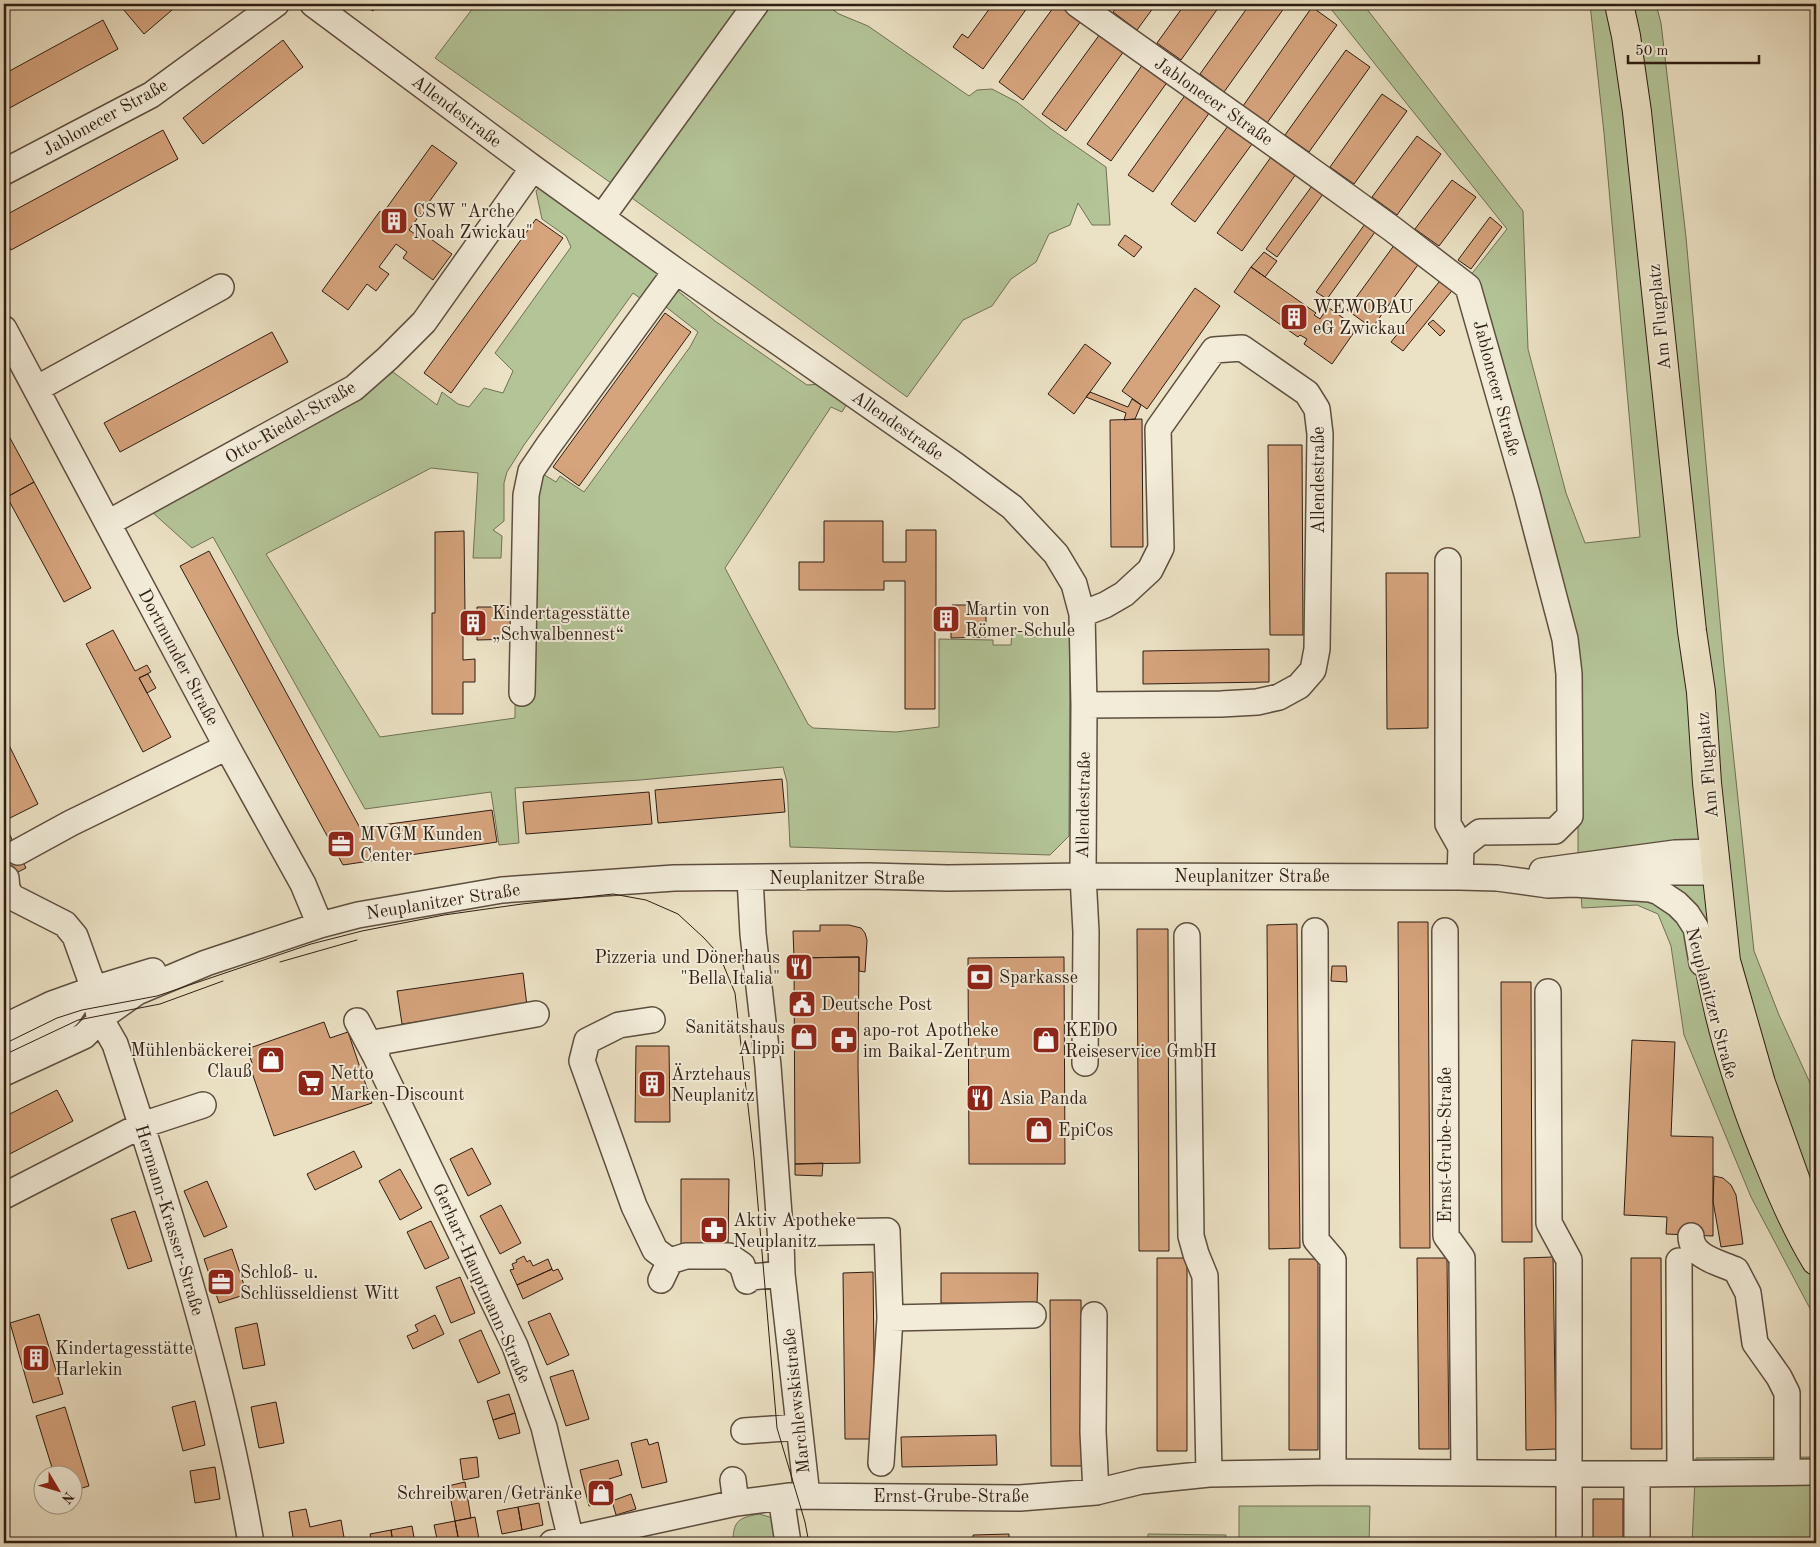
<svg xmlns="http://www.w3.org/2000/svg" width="1820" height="1547" viewBox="0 0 1820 1547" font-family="'Old Standard TT',serif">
  <rect width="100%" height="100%" fill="#ebe1c4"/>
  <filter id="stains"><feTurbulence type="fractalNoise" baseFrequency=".004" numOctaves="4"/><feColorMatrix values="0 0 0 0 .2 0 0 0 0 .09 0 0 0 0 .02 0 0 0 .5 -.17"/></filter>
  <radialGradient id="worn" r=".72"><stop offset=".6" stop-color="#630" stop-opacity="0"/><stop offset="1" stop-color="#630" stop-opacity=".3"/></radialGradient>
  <path fill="#b3c497" stroke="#717055" d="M476 4H825L839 14 868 26 969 96 977 90 992 89 1017 102 1051 129 1106 167 1110 225H1092L1078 203 1070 225 1049 234 1036 262 1011 279 992 306 963 320 907 397 625 193 435 58Z
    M1327 4H1363L1523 211 1528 349 1566 493 1585 543 1640 537 1604 133 1590 4H1656L1661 23 1686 237 1724 666 1754 951 1779 1015 1816 1096V1320L1751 1197 1684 1035 1671 946 1658 914 1637 905 1582 908 1578 852V656L1470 276 1507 229Z
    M543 182 660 273 641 299 633 293 524 445 507 472 504 483V521L493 530 502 536 501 558H473L478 473 431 468 266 554 380 737 515 718V696L538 471 556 482 560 476 584 492 690 347 698 332 666 307 678 291 715 321 807 385 823 384 848 402 842 412 831 407 725 568 808 724 813 728 896 732 939 727V639L993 640V645H1011L1012 630 1070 631 1069 836 1050 855 790 847 787 782 783 767 640 780 515 788 519 843 499 845 491 792 365 809 213 537 192 548 152 512 372 388 393 372 437 405 442 392 458 404 469 407 484 388 503 393 513 371 495 353 571 247 566 236 542 219 536 191Z
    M1816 1457V1543H1692L1696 1458Z
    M1239 1506H1370L1369 1543H1239Z
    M759 1514 773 1518 784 1543H733C733 1521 738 1518 759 1514Z
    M1148 1534 1226 1535V1543H1148Z"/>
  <path fill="#d5a37c" stroke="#2f1d13" d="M129 4H179L144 34 123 9Z
    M363 4H378L373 11Z
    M993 4H1030L983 69 953 47 962 34 968 38Z
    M1056 4 1081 21 1023 100 999 82Z
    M1119 4H1156L1137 30 1113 12Z
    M1185 4H1221L1181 60 1157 43Z
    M1250 4H1287L1224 92 1200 74Z
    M1312 7 1337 25 1267 123 1243 106Z
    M103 20 118 49 4 111V74Z
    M1100 34 1124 51 1066 131 1042 114Z
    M283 40 303 67 203 144 183 118Z
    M1346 50 1370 67 1309 152 1285 135Z
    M1143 64 1168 81 1111 161 1087 144Z
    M1186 94 1210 112 1153 192 1128 175Z
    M1382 94 1407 111 1354 184 1330 167Z
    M1228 126 1252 144 1195 222 1171 204Z
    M163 130 178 159 11 250 4 237V216Z
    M1417 136 1441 154 1397 215 1372 197Z
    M432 145 457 163 409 230 418 236 421 232 452 254 433 280 403 258 407 252 396 244 379 267 389 274 376 291 367 284 348 310 322 291 380 211 383 213Z
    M1271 157 1296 174 1242 251 1217 233Z
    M1452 180 1476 197 1439 246 1415 229Z
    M1312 186 1323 194 1277 257 1266 249Z
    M1490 217 1502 227 1471 269 1458 260Z
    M536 219 563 238 451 393 424 373Z
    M1365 224 1375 232 1327 299 1316 292Z
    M1125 235 1142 247 1134 257 1118 245Z
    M1395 244 1420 262 1372 328 1347 310Z
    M1264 252 1277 261 1265 277 1251 267Z
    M1251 267 1316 313 1314 315 1320 319 1328 307 1357 328 1332 364 1304 344 1307 339 1300 335 1298 337 1234 292Z
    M1443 277 1455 287 1403 351 1391 342Z
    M1195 288 1220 306 1147 409 1122 391Z
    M665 313 691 332 579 486 553 467Z
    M1433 320 1445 331 1440 336 1428 324Z
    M272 332 288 362 120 452 104 423Z
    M1085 344 1111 363 1074 414 1048 394Z
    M1090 392 1128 407 1132 399 1141 405 1135 419 1124 420 1126 413 1086 397Z
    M1142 419 1143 547H1111L1110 420Z
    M4 427 34 482 7 497 4 491Z
    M1268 445H1302L1303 635H1270Z
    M34 482 91 588 64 602 7 497Z
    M824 521H883V562H906V530H936V611H952V605H986V637L951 638V628L935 627V709H905V581H884V590H799V562H824Z
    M464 531 465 614H477V607H514V639L477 640V632H463V660L475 659V682H463V714H432V613H435V532Z
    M209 551 360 828 492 810 497 842 343 865 180 566Z
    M1386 573H1428V728L1387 729Z
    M113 630 135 671 147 665 151 672 139 678 171 737 143 752 86 644Z
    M1269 649V682L1143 684V651Z
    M148 674 156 688 147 693 139 678Z
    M4 735 38 804 4 821Z
    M782 779 785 812 658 823 655 790Z
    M649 792 652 824 526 834 523 802Z
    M4 823 26 868 4 879Z
    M1398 922H1428L1430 1248H1400Z
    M1297 924 1300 1248 1269 1249 1267 925Z
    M820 925H849L861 928 865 933 867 940 865 972 859 971V957L794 958 793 931H820Z
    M1137 929H1168L1169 1251H1139Z
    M859 957 858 1066 860 1163 795 1164 794 958Z
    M1064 957 1065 1164H969L968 958Z
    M1332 966H1346L1347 982 1331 981Z
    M523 973 527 1006 402 1024 397 991Z
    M1501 982H1531L1532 1242H1502Z
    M324 1022 330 1038 348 1032 372 1103 274 1136 249 1064 252 1063 247 1049Z
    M1632 1040 1675 1042 1671 1136 1713 1137V1236L1666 1234 1667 1217 1624 1215Z
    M636 1046H669L670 1122H635Z
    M57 1090 73 1121 4 1157V1117Z
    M472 1148 491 1184 468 1196 450 1159Z
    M354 1151 362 1167 315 1190 307 1174Z
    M823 1163 822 1176 795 1175V1164Z
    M400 1169 422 1208 400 1220 379 1181Z
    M1714 1176 1723 1178 1731 1185 1736 1195 1743 1244 1721 1247 1713 1201Z
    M681 1179H729L728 1248H681Z
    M207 1181 227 1227 204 1237 184 1191Z
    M501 1205 521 1243 500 1254 480 1216Z
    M135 1211 152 1261 128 1269 111 1219Z
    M431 1221 449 1258 425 1269 407 1232Z
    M232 1249 247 1294 219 1303 204 1259Z
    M524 1256 527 1262 530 1260 533 1266 548 1259 552 1269 517 1285 510 1270 514 1269 512 1264 517 1262 516 1260Z
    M1553 1257 1556 1449 1526 1450 1524 1258Z
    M1157 1258H1187V1451H1157Z
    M1417 1258H1447L1449 1449H1419Z
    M1631 1258H1661L1662 1449H1631Z
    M1289 1259H1318V1450H1289Z
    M552 1269 553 1271 558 1269 563 1279 523 1299 517 1285Z
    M873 1272 875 1439H845L843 1273Z
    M941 1273H1038L1037 1304 941 1303Z
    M460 1277 475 1313 451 1323 436 1287Z
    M1050 1300H1081L1082 1466H1051Z
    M550 1313 569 1355 547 1365 528 1322Z
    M39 1314 63 1394 33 1403 10 1323Z
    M435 1315 444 1334 413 1349 407 1336 418 1331 415 1325Z
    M257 1323 265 1365 243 1369 235 1328Z
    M481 1330 500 1373 478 1383 459 1340Z
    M573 1370 589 1419 566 1426 550 1377Z
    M509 1394 515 1413 493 1420 487 1401Z
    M195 1401 205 1445 183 1451 172 1407Z
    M276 1402 284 1443 259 1448 251 1407Z
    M65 1407 89 1486 72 1491V1474H54L36 1416Z
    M515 1413 520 1433 499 1439 493 1420Z
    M996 1435 997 1465 902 1467 901 1437Z
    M647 1439 649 1445 658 1442 667 1482 642 1488 631 1443Z
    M477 1457 479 1477 463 1480 460 1459Z
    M618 1460 622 1475 609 1479 614 1499 589 1506 580 1470Z
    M215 1467 220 1499 195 1503 190 1471Z
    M465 1482 471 1518 455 1521 448 1486Z
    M631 1494 636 1509 616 1515 612 1501Z
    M1593 1499H1623V1543H1593Z
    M539 1503 543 1525 522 1530 518 1507Z
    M518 1507 522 1530 502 1534 497 1511Z
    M306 1509 310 1527 341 1520 345 1543H294L289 1512Z
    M475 1517 479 1539 459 1542 455 1521Z
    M455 1521 459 1542 438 1543 434 1525Z
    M412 1526 415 1543H393L391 1530Z
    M391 1530 393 1543H372L370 1534Z
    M1009 1534V1543H973V1535Z"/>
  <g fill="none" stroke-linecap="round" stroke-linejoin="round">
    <defs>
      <path id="minor" d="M313 4 533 168 676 271 955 465 1012 507 1056 554 1074 584 1082 614 1084 705 1083 876 1086 932 1085 1063
        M1077 4 1259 133 1391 228 1468 287 1527 494 1565 639 1569 674 1570 816 1555 831 1480 832 1461 847 1460 877
        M4 172 151 95 276 4
        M602 217 756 4
        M4 329 227 747 303 884 320 925
        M36 389 221 287
        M108 523 354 388 388 358 424 322 533 168
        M1448 561V824L1461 847
        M1082 614 1105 605 1124 594 1150 570 1161 548 1158 429 1214 350 1242 348 1307 393 1317 409 1320 434 1317 649 1313 670 1299 686 1279 697 1257 702 1221 704 1084 705
        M522 693 526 495 531 471 548 446 676 271
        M18 852 71 823 227 747
        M1542 871 1675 853 1715 852
        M6 878 7 889 12 897 65 924 75 936 94 989 99 1016 115 1044C169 1208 222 1373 251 1543
        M750 878 753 934 768 1066 781 1242 782 1274 807 1496
        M1624 878 1669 872H1716
        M1315 931 1316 1240 1333 1260V1472
        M1445 931 1446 1236 1462 1258 1464 1473
        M1187 936 1191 1236 1196 1254 1205 1276 1209 1474
        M1548 992 1549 1223 1569 1260V1543
        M652 1020 619 1025 587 1041 582 1061 634 1206 655 1250 670 1261
        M357 1021 376 1057 515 1346 544 1427 571 1540
        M4 1027 52 1004 94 989 153 971
        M4 1049 60 1022 68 1015 82 994
        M376 1057 379 1042 536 1014
        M4 1073 84 1036 106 1014 137 992 206 963 320 925 358 915 502 890 674 878 868 876 948 878 1083 876 1460 877 1497 878 1548 885 1574 884 1650 889 1659 892 1677 904 1687 914 1696 928 1702 963
        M4 1196 142 1125 203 1105
        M781 1233 887 1231 890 1318 881 1463
        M1691 1236C1691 1257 1720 1263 1736 1270L1748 1293 1755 1343 1779 1377 1787 1393V1471
        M1679 1261 1680 1473
        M661 1280 670 1261 686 1256H729L742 1265 747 1281 751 1277 782 1274
        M1094 1315 1093 1432 1096 1492
        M890 1318 1033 1315
        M744 1431 798 1427
        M1637 1474V1543
        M733 1480 736 1503
        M781 1497 788 1543
        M552 1543 736 1503 790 1496 1020 1498 1096 1492 1141 1481 1209 1474 1333 1472 1637 1474 1816 1472"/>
      <path id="major" d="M1619 4 1626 36 1637 112 1692 631 1701 692 1707 783 1726 961 1761 1083 1816 1237
        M1705 941C1717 1020 1740 1095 1771 1168 1784 1200 1798 1232 1816 1261"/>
    </defs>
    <use href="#minor" stroke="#5e4e3f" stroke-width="28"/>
    <use href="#major" stroke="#2f1d13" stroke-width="30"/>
    <use href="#minor" stroke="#f2ecd9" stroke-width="25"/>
    <use href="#major" stroke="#ebe1c4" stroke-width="28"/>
    <path stroke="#2f1d13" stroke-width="1" d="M280 962 357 940
      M4 1044 57 1018 82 1010 157 996 311 944 362 931 444 915 522 904 613 894 646 900 678 914 704 938 714 949 723 964 735 993 754 1158 777 1428 805 1522 809 1543
      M4 1055 78 1020 160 1004 223 981"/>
  </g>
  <defs>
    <symbol id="building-square" viewBox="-11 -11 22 22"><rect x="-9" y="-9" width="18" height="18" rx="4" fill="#8f2418" stroke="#f2ecd9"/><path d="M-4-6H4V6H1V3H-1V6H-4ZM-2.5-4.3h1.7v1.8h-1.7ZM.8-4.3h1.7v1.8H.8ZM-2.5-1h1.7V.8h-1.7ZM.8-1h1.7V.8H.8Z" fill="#fff"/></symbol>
    <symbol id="office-square" viewBox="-11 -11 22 22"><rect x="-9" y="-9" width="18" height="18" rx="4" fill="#8f2418" stroke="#f2ecd9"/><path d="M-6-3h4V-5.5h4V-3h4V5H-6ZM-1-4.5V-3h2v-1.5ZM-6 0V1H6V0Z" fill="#fff"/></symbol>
    <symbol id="restaurant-square" viewBox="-11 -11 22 22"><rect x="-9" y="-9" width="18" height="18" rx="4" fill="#8f2418" stroke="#f2ecd9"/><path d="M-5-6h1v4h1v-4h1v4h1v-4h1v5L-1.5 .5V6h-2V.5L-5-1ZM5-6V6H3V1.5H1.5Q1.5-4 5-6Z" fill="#fff"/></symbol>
    <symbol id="bank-square" viewBox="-11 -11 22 22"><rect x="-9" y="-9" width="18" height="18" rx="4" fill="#8f2418" stroke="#f2ecd9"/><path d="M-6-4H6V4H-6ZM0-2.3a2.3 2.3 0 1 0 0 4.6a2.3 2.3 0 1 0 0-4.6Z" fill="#fff"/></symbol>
    <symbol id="civic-square" viewBox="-11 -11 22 22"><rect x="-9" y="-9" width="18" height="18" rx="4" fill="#8f2418" stroke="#f2ecd9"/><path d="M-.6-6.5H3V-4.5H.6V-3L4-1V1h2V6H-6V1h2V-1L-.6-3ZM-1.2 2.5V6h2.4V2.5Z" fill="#fff"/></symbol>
    <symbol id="shop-square" viewBox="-11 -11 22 22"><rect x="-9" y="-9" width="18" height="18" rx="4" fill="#8f2418" stroke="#f2ecd9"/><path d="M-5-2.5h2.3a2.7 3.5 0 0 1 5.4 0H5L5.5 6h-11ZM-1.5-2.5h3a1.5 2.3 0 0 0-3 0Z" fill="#fff"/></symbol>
    <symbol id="pharmacy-square" viewBox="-11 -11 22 22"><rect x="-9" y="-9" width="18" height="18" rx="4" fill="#8f2418" stroke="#f2ecd9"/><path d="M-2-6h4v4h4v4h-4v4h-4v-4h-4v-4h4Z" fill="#fff"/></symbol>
    <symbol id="supermarket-square" viewBox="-11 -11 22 22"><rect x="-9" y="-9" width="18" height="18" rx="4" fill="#8f2418" stroke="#f2ecd9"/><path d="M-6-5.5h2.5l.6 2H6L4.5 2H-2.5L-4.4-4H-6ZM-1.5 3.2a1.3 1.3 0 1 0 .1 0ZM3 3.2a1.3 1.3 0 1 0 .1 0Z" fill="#fff"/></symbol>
  </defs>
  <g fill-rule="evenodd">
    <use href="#building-square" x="378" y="205" width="32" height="32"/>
    <use href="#building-square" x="1278" y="301" width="32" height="32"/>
    <use href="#building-square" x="930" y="603" width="32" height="32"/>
    <use href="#building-square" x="457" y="607" width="32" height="32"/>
    <use href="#office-square" x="325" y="828" width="32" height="32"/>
    <use href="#restaurant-square" x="783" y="951" width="32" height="32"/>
    <use href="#bank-square" x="964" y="961" width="32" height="32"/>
    <use href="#civic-square" x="786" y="988" width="32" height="32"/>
    <use href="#shop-square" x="788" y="1021" width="32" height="32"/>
    <use href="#pharmacy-square" x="828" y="1024" width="32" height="32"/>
    <use href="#shop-square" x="1030" y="1024" width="32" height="32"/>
    <use href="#shop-square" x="255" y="1044" width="32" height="32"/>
    <use href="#supermarket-square" x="295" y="1067" width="32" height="32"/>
    <use href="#building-square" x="636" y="1068" width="32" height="32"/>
    <use href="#restaurant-square" x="964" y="1082" width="32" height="32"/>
    <use href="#shop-square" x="1023" y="1114" width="32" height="32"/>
    <use href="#pharmacy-square" x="698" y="1214" width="32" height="32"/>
    <use href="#office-square" x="205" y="1266" width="32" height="32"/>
    <use href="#building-square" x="20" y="1342" width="32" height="32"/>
    <use href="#shop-square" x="585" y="1477" width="32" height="32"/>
  </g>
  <g text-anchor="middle" stroke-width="4" stroke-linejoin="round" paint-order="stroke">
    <g font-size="18" fill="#2f1d13" stroke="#f2ecd9">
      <text transform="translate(1214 101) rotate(35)" y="6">Jablonecer Straße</text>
      <text transform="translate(457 111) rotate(37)" y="6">Allendestraße</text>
      <text transform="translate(105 117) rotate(-29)" y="6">Jablonecer Straße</text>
      <text transform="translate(1659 317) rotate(-96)" y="6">Am Flugplatz</text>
      <text transform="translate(1497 388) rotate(75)" y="6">Jablonecer Straße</text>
      <text transform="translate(290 422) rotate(-30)" y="6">Otto-Riedel-Straße</text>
      <text transform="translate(898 425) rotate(35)" y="6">Allendestraße</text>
      <text transform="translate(1318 480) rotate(-90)" y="6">Allendestraße</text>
      <text transform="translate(179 657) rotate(62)" y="6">Dortmunder Straße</text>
      <text transform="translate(1707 765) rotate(-95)" y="6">Am Flugplatz</text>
      <text transform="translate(1083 805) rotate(-89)" y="6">Allendestraße</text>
      <text x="1252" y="882">Neuplanitzer Straße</text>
      <text x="847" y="884">Neuplanitzer Straße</text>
      <text transform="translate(443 901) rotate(-9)" y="6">Neuplanitzer Straße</text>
      <text transform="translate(1712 1003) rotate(75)" y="6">Neuplanitzer Straße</text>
      <text transform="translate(1445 1145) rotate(-90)" y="6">Ernst-Grube-Straße</text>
      <text transform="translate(170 1220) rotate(73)" y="6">Hermann-Krasser-Straße</text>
      <text transform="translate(482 1283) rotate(66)" y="6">Gerhart-Hauptmann-Straße</text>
      <text transform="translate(796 1401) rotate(-96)" y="6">Marchlewskistraße</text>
      <text x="951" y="1502">Ernst-Grube-Straße</text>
    </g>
    <g font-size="18" fill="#2f1d13" stroke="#f2ecd9" text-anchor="start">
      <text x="413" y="217">CSW "Arche<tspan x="413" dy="21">Noah Zwickau"</tspan></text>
      <text x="1313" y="313">WEWOBAU<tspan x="1313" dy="21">eG Zwickau</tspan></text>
      <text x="965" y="615">Martin von<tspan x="965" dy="21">Römer-Schule</tspan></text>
      <text x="492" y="619">Kindertagesstätte<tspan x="492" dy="21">„Schwalbennest“</tspan></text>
      <text x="360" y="840">MVGM Kunden<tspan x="360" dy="21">Center</tspan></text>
      <text x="780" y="963" text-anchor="end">Pizzeria und Dönerhaus<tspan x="780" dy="21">"Bella Italia"</tspan></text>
      <text x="999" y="983">Sparkasse</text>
      <text x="821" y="1010">Deutsche Post</text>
      <text x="785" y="1033" text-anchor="end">Sanitätshaus<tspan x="785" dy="21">Alippi</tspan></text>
      <text x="863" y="1036">apo-rot Apotheke<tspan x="863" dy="21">im Baikal-Zentrum</tspan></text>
      <text x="1065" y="1036">KEDO<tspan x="1065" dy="21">Reiseservice GmbH</tspan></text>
      <text x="252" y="1056" text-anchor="end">Mühlenbäckerei<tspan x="252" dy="21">Clauß</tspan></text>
      <text x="330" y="1079">Netto<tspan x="330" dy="21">Marken-Discount</tspan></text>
      <text x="671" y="1080">Ärztehaus<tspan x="671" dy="21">Neuplanitz</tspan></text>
      <text x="999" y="1104">Asia Panda</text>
      <text x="1058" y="1136">EpiCos</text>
      <text x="733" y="1226">Aktiv Apotheke<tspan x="733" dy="21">Neuplanitz</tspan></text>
      <text x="240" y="1278">Schloß- u.<tspan x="240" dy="21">Schlüsseldienst Witt</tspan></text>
      <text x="55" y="1354">Kindertagesstätte<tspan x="55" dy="21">Harlekin</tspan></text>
      <text x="582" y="1499" text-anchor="end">Schreibwaren/Getränke</text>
    </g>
  </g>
  <rect width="1820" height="1547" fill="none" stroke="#ebe1c4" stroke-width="20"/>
  <rect x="5" y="5" width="1810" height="1537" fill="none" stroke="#2f1d13" stroke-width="2.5"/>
  <rect x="10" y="10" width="1800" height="1527" fill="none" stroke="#2f1d13"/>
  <g transform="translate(58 1490) rotate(128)"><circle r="24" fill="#f2ecd9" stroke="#a4998a"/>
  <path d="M0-4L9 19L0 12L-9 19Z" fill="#8f2418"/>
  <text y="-8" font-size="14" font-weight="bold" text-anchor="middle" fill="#2f1d13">N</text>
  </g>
  <path d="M1628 55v8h131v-8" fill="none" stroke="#2f1d13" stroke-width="2.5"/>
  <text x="1635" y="55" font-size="15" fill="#2f1d13" stroke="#f2ecd9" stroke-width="4" paint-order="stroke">50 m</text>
  <rect width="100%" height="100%" filter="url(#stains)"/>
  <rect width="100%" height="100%" fill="url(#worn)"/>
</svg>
